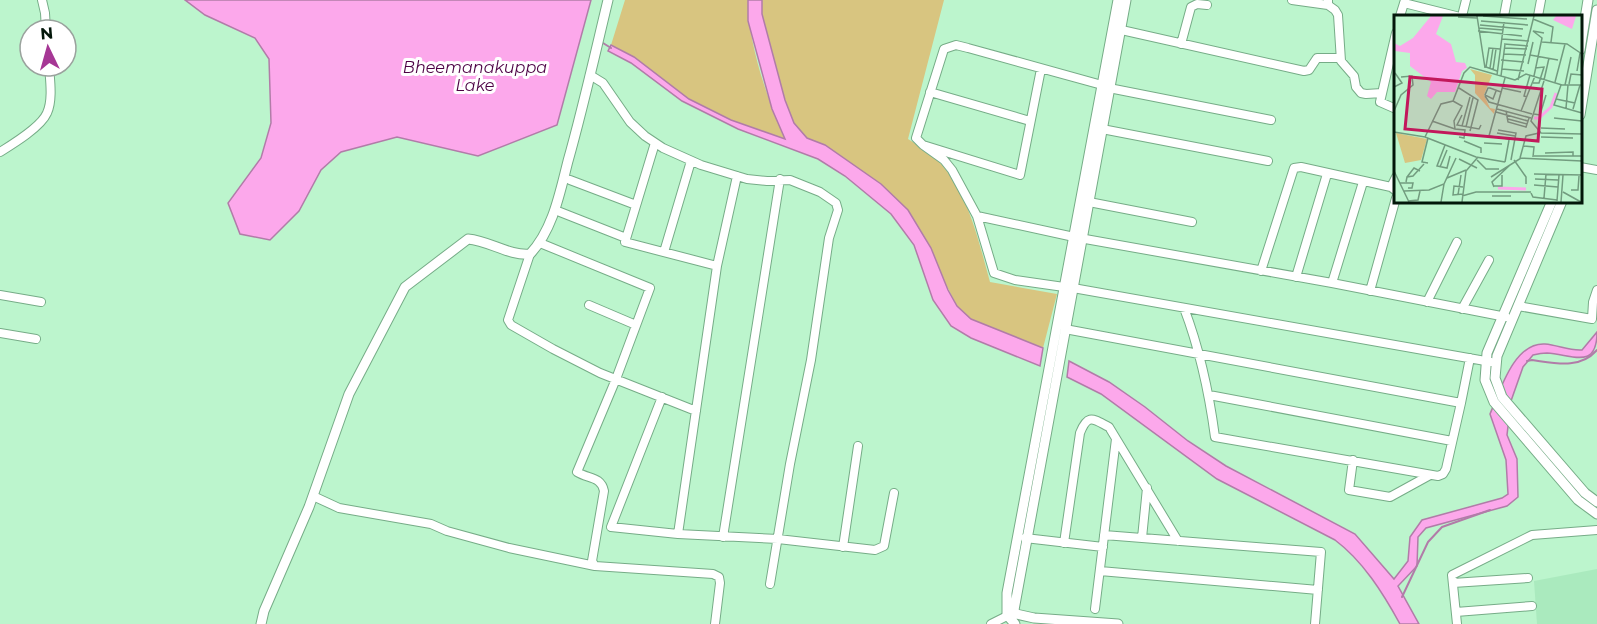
<svg xmlns="http://www.w3.org/2000/svg" width="1597" height="624" viewBox="0 0 1597 624" font-family="Montserrat,sans-serif">
  <rect width="100%" height="100%" fill="#bcf5cd"/>
  <path fill="#aaeabe" d="M1597 569V624H1537L1534 581Z"/>
  <path fill="#d8c580" d="M625 0H748C748 43 767 100 786 140L731 120 689 99 634 57 611 45Z
    M762 0H944L908 139C916 144 924 149 932 155 967 185 978 239 990 282L1057 294 1043 348 971 319 957 306 908 210 881 184 825 145 807 138 794 123 785 100 762 14Z"/>
  <path fill="#fca8eb" stroke="#b17ca8" stroke-width="1.5" d="M185 0H591L557 125 478 156 397 137 341 152 321 170 299 211 270 240 240 234 228 203 261 158 271 123 269 59 255 38 205 15Z
    M748 0H762V14L785 100 794 123 807 138 825 145 881 184 908 210 931 248 948 290 957 306 971 319 1043 348 1040 366 971 338 951 326 933 300 914 245 891 214 845 176 818 159 738 129 682 101 631 63 608 51 611 45 634 57 689 99 731 120 785 139 772 109 748 21Z
    M1597 332C1597 371 1571 354 1547 353 1543 353 1537 354 1533 355L1523 367 1511 401 1507 435 1517 459 1518 497 1507 506 1426 528 1418 537 1417 566 1398 586 1419 624H1400C1383 593 1363 561 1335 540L1217 479 1101 394 1067 377 1069 361 1109 382 1145 407 1188 441 1226 466 1355 534 1394 579 1408 561 1410 537 1422 520 1502 498 1508 494 1506 460 1490 414C1500 391 1514 342 1545 344 1558 345 1569 351 1582 350Z"/>
  <g fill="none" stroke-linecap="round" stroke-linejoin="round">
    <path stroke="#b17ca8" stroke-width="2" d="M603 43 611 48
      M1527 361 1532 360C1554 363 1580 370 1597 350
      M1402 597 1428 542 1442 527 1490 510"/>
    <defs>
      <path id="minor" d="M42 0 45 13 46 30
        M1292 0 1328 5
        M1328 0V5L1335 10 1338 15 1341 61 1354 76 1356 87 1361 93 1366 94 1382 93
        M1404 3 1456 16
        M1400 16 1405 0
        M1462 16 1466 0
        M1504 16 1507 0
        M1538 16 1541 0
        M1117 29 1304 71 1309 70 1317 58H1340
        M1396 33 1380 102 1396 109
        M1181 44 1191 7 1197 4 1207 5
        M1041 69 1020 175 923 145 916 138 944 49 956 45 968 48 1102 85
        M590 75 603 83 630 122 645 136 663 148 701 165 747 179 767 181 790 180 820 192 836 203 838 210 829 238 811 360 790 464 770 584
        M1109 88 1271 120
        M930 92 1030 121
        M1102 129 1268 161
        M655 143 625 242 717 266
        M923 145 944 160 952 170 977 216 1074 237 1332 283 1506 317
        M0 152C13 144 41 127 47 113 53 100 50 80 49 66
        M1580 167 1597 170
        M1396 177 1391 187 1396 191
        M570 180 636 205
        M1089 202 1192 222
        M560 212 626 238
        M977 216 994 273 1015 280 1064 287
        M540 243 650 288 616 379 577 472C588 479 601 476 604 491L592 561 595 566 713 574 719 577 720 583 715 624
        M664 252 691 161
        M530 254 508 320 511 325 553 349 600 373 696 411
        M1261 271 1294 168 1301 167 1391 187
        M1296 277 1327 174
        M1332 283 1363 182
        M1073 288 1491 362
        M1370 291 1396 198
        M0 295 41 302
        M1427 302 1457 242
        M589 305 636 325
        M1518 306 1592 319 1593 302 1597 290
        M1184 308C1200 350 1209 392 1215 437L1438 476 1443 474 1446 469 1461 403
        M1462 309 1489 260
        M1065 329 1461 403 1470 358
        M0 333 36 339
        M1209 395 1452 441
        M662 397 611 527 678 534 778 539 875 550 884 546 894 493
        M1353 460 1349 490 1390 497 1430 475
        M313 496 339 508 431 524 447 531 509 548 595 566
        M678 534 717 266 737 176
        M1104 535 1321 552 1315 624
        M723 537 780 179
        M1025 538 1103 547
        M1142 538 1147 488
        M1064 543 1080 433C1088 413 1093 419 1109 427L1178 541
        M843 547 858 446
        M1100 571 1318 590
        M1453 583 1528 578
        M1095 609 1116 439
        M1456 612 1532 606
        M991 624 1011 614
        M1457 624 1452 575 1532 535 1597 530"/>
      <path id="tertiary" d="M1580 50 1588 0
        M1580 115 1597 10
        M1552 201 1487 353 1485 380 1494 402 1578 500 1597 514
        M1562 201 1497 356 1495 378 1502 397 1585 493 1597 502
        M261 624 264 611 309 507 349 394 405 287 468 239C490 241 509 256 530 254 553 230 560 192 568 161 583 108 595 54 608 0
        M1015 624 1007 615V593L1118 0
        M1118 624 1034 618 1016 614 1014 610 1126 0"/>
    </defs>
    <use href="#minor" stroke="#76ac87" stroke-width="10"/>
    <use href="#tertiary" stroke="#76ac87" stroke-width="11"/>
    <use href="#minor" stroke="#fff" stroke-width="8"/>
    <use href="#tertiary" stroke="#fff" stroke-width="9"/>
  </g>
  <g text-anchor="middle" stroke-width="6" stroke-linejoin="round" paint-order="stroke">
    <g font-size="16" font-style="italic" fill="#4c0144" stroke="#fff">
      <text x="475" y="73">Bheemanakuppa<tspan x="475" dy="18">Lake</tspan></text>
    </g>
  </g>
  <g transform="translate(1394 15)">
    <rect width="188" height="188" fill="#bcf5cd"/>
    <path d="M76 54 98 60 90 80 96 93 101 94 100 99 81 78V60ZM2 118 33 124 27 145 11 148Z" fill="#d8c580"/>
    <path d="M37 1H49L42 19 57 29 62 47 71 48 73 53 68 56 61 77H43L37 84 33 81 37 67 16 51V38L1 36 0 28 6 31 19 23ZM162 1H182L178 14 159 5Z" fill="#fca8eb"/>
    <path fill="none" stroke="#fca8eb" stroke-width="3" d="M140 103H145L157 92 162 78M104 173 132 174"/>
    <path fill="none" stroke="#729c7f" stroke-width="1.5" d="M83 1 91 53M89 1 133 4M64 2 83 3M139 4 159 12 157 27M87 6 134 10M86 10 129 14M85 13 109 15M84 16 128 21M108 24 135 26M148 27 173 29 188 39M110 29 134 31M111 33 133 34M110 39 132 40M136 40 164 45M107 45 130 47M134 49 139 27M96 53 99 33M108 54 130 56M99 55 102 34M103 56 92 52 95 33 106 34M183 56 186 38M103 60 110 7M107 61 111 29M140 61 148 23 139 16 150 18M111 63 95 121 115 124M121 65 132 59 168 70H188M124 65 140 1M150 65 155 43M150 66 137 106 147 118 188 119M161 67 171 29M139 68H145L150 52 141 53M175 69 177 59 188 60M167 70 160 90 188 98M171 70 177 42M0 72 8 68 1 58M65 73 84 85 76 116M108 73 127 77M102 76 99 84 91 80 94 73H96L107 77M91 81 95 87 138 99M133 82 130 81 136 60M162 84 181 88M59 86 68 91 60 106 61 114 71 115 70 123 65 122M172 93 174 70M103 94 137 103M179 94 186 70M0 96 7 80 19 70 18 61 7 62M112 96 114 107 132 112 134 106M127 96 141 61M102 97 134 106 135 103M140 99 146 100 152 80M68 100 63 110 85 114 87 110M160 103 188 106M114 104 133 109M38 106 61 114M68 111 76 82M72 112 79 83M147 113 171 114M104 115 122 118 117 145M0 117 31 122 47 89 59 86 70 58 76 52 121 65M103 118 121 121M31 122 82 142 111 147M147 122 179 123M70 126 87 133V138M90 128 108 129M51 130 43 151 53 153 56 141M129 131 140 132 139 142M151 138 179 137V141M140 141H188M126 143 132 121 145 118M65 144 83 153M83 145 92 154H105M120 145 132 162V169M111 147 115 125M34 148 28 147 34 123M46 152 53 135M0 156 15 187M140 159 188 160M13 162 20 153 26 156M97 162 127 143 188 146M53 163 72 155M141 164 164 165M12 167 13 162 19 161 30 149M6 168H19L18 173H14M140 170 164 172M99 171H108V160M100 172 98 167 116 150M177 175H184L185 161M10 176 35 175 50 169 62 143M169 177 187 187M137 178 139 182 163 185M69 179 59 180 60 171 69 172M64 180 67 160M68 181 82 177H137M98 181H117M150 183 152 159M14 186 24 185 26 176M163 186 165 160M47 187 50 169M68 187 72 156 84 142M167 187 169 160"/>
    <path fill="#c2185b" fill-opacity="0.15" stroke="#c2185b" stroke-width="3" d="M16 62 148 74 144 126 11 114Z"/>
    <rect width="188" height="188" fill="none" stroke="#03170a" stroke-width="3"/>
  </g>
  <g transform="translate(48 48) rotate(355)"><circle r="28" fill="#ffffff" stroke="#9aa29d" stroke-width="1.5"/>
  <path d="M0-4.5L10 22L0 15L-10 22Z" fill="#a63795"/>
  <text y="-9" font-size="16" font-weight="bold" text-anchor="middle" fill="#03170a">N</text>
  </g>
</svg>
